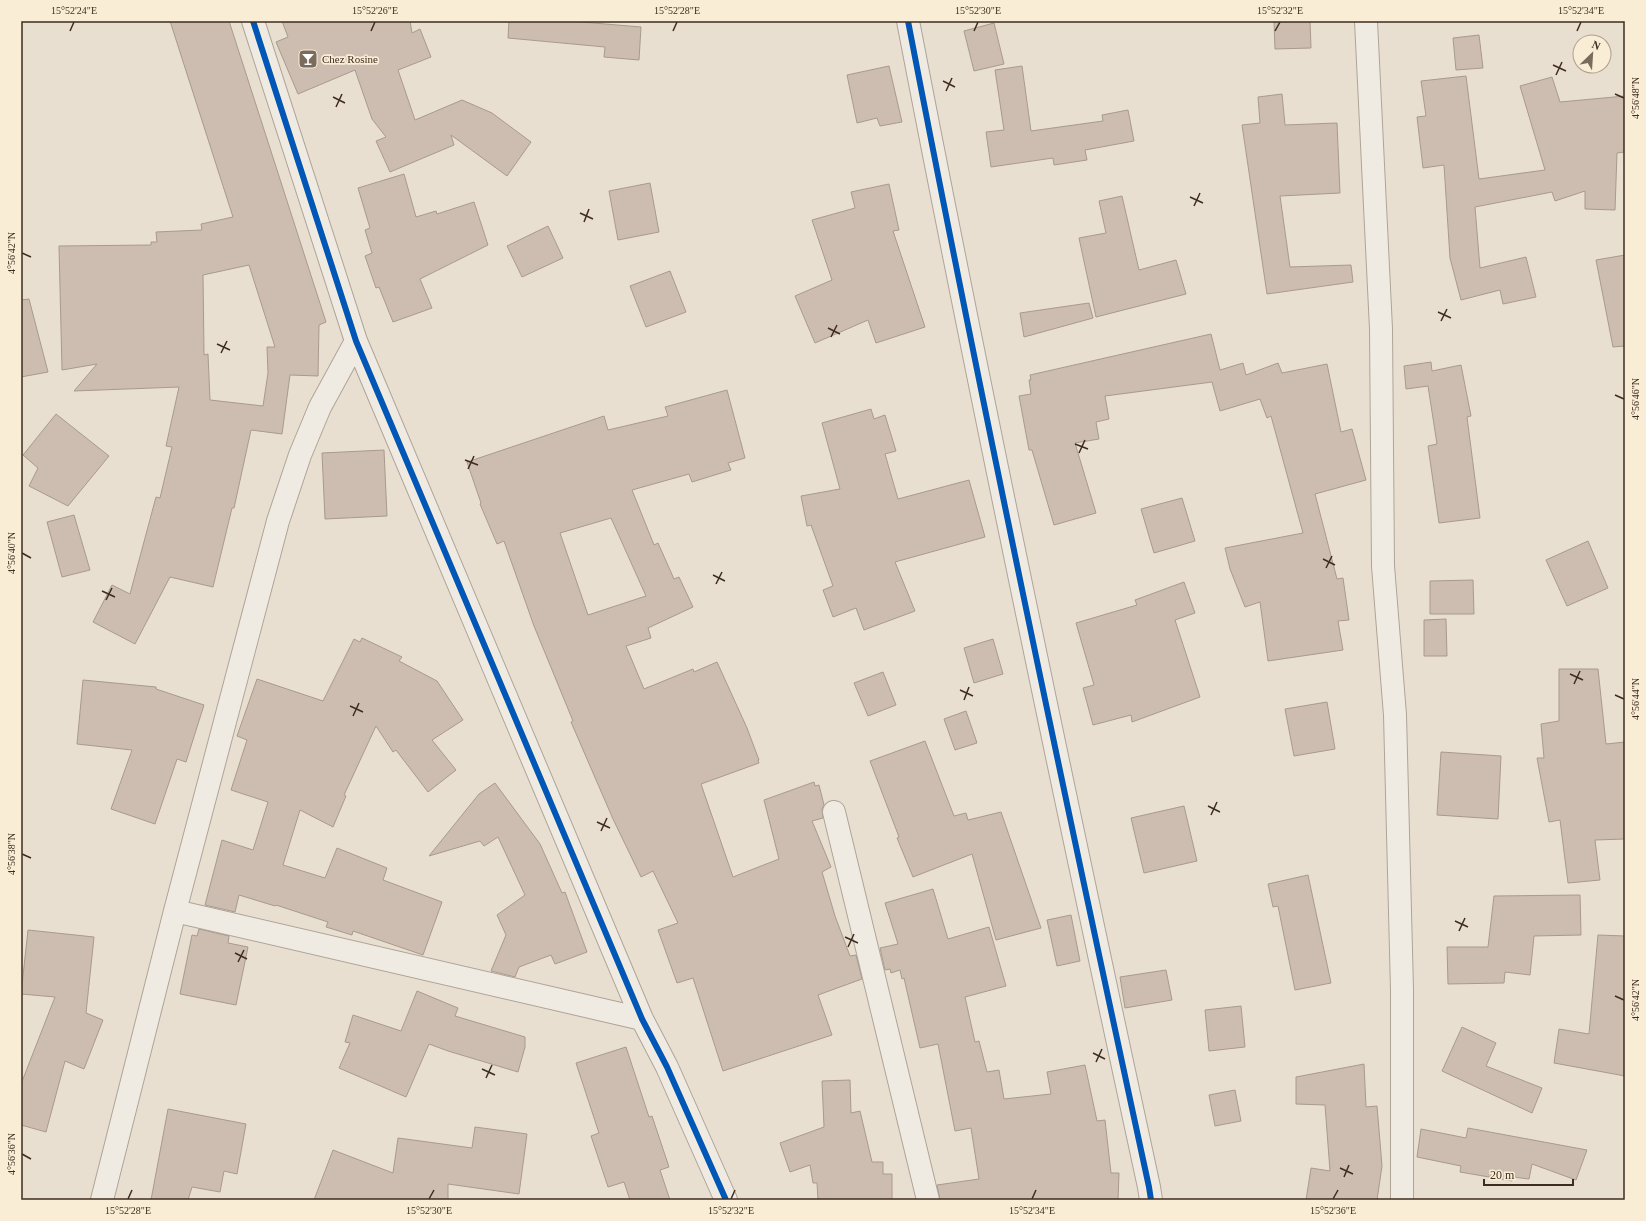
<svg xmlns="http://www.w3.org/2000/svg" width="1646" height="1221" viewBox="0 0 1646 1221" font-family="'Times New Roman',serif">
  <rect width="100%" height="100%" fill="#e8dfd0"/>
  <path fill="#ccbdb0" stroke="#a99a8e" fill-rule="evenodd" d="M170 21H229L326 322 319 325 318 376 290 375 282 434 251 430 234 508H232L213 587 170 577 135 644 93 622 112 585 130 594 156 497 160 498 172 447 166 446 179 387 74 391 97 364 62 370 59 246 151 245V242H157L156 232 202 230 201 224 233 217ZM249 265 275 347H267L268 373 263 406 210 400 208 354 204 355 203 275Z
    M282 21H410L412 33 420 29 431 57 398 70 415 120 462 100 492 113 531 142 507 176 451 135 454 145 390 172 376 141 386 137 372 119 355 70 298 94 276 42 288 37Z
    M509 21H570L641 27 639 60 604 57 605 47 508 38Z
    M1310 21 1311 48 1275 49 1274 22Z
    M994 23 1004 64 974 71 964 31Z
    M1479 35 1483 68 1456 70 1453 38Z
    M889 66 902 122 880 126 877 118 857 123 847 75Z
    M1022 66 1031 131 1103 121 1102 115 1128 110 1134 141 1085 150 1087 160 1054 165 1053 158 991 167 986 132 1004 130 995 70Z
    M1466 76 1479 179 1545 170 1520 86 1552 77 1560 102 1625 96V152L1617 153 1615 210 1585 209V191L1555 201 1552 192 1475 207 1480 268 1526 257 1536 297 1503 304 1500 290 1461 300 1450 258 1444 165 1423 168 1417 117 1426 116 1421 81Z
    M1282 94 1285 125 1337 123 1340 193 1280 196 1290 267 1351 265 1353 282 1267 294 1242 125 1260 123 1258 97Z
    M404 174 416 217 436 211 437 214 474 202 488 245 420 279 432 308 393 322 379 287 376 288 365 256 372 253 365 230 370 228 358 188Z
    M650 183 659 232 618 240 609 191Z
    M889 184 899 230 893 231 925 327 876 343 868 320 815 343 795 296 832 280 812 220 855 208 851 192Z
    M1122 196 1139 270 1176 260 1186 294 1096 317 1079 238 1106 233 1099 201Z
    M548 226 563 258 522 277 507 246Z
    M1625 255V346L1613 347 1596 260Z
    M670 271 686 312 646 327 630 286Z
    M29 299 48 372 21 377V300Z
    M1089 303 1093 318 1024 337 1020 313Z
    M1211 334 1220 370 1243 363 1246 375 1278 363 1282 373 1327 364 1341 432 1352 429 1366 480 1315 494 1337 579 1343 578 1349 620 1338 621 1343 650 1268 661 1260 602 1245 607 1230 569 1225 548 1303 533 1271 416 1267 418 1260 399 1220 411 1212 382 1105 396 1109 419 1096 422 1099 439 1075 443 1096 513 1054 525 1032 450H1029L1019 396 1031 394 1029 380H1031L1030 375Z
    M1431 362 1432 371 1461 365 1471 416 1467 417 1480 518 1439 523 1428 446 1437 444 1428 386 1406 389 1404 366Z
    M727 390 745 458 728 463 731 470 692 482 689 474 632 490 654 545 658 543 674 579 679 577 693 607 648 628 651 638 626 646 644 689 693 669 694 672 717 662 747 728 759 760H758L759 763 701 784 733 877 779 859 764 800 814 782 815 786 819 785 824 805 822 809 823 818 812 821 831 867 822 872 835 916 850 956 856 955 862 979 818 995 832 1035 723 1071 693 978 677 983 658 930 678 923 653 871 641 877 613 819 571 722 573 721 534 626 504 541 497 544 480 504 481 503 467 462 604 416 608 430 668 416 665 407ZM611 518 646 596 588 615 560 533Z
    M871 409 874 419 885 415 896 451 885 454 898 499 969 480 985 537 895 562 915 611 864 630 856 608 833 617 823 590 833 586 811 525 807 526 801 496 840 489 822 423Z
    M56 414 109 456 68 506 29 486 38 468 23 455Z
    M384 450 387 516 325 519 322 453Z
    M1182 498 1195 541 1154 553 1141 509Z
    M74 515 90 570 62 577 47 522Z
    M1588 541 1608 588 1567 606 1546 560Z
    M1473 580 1474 614H1430V581Z
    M1184 582 1195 613 1175 620 1200 697 1132 722 1131 715 1093 725 1083 688 1094 685 1076 623 1137 605 1135 600Z
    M1446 619 1447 656H1424V620Z
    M362 638 402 657 399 661 437 681 463 720 432 740 456 770 428 792 396 750 393 752 376 726 344 795 346 796 333 827 300 810 283 865 325 878 337 848 387 868 383 880 442 902 423 955 353 931 352 935 326 927 328 922 276 905 275 906 239 895 235 912 205 905 222 840 253 850 268 802 231 790 247 740 237 736 257 679 323 701 354 639 360 642Z
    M993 639 1003 674 974 683 964 648Z
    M1559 669H1598L1606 744 1625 742V839L1595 840 1600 880 1568 883 1560 820 1549 822 1537 758H1544L1541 724 1559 721Z
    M883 672 896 705 868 716 854 683Z
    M83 680 156 687V689L204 705 186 762 177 759 155 824 111 809 132 750 77 744Z
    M1327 702 1335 749 1294 756 1285 709Z
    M966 711 977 743 955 750 944 719Z
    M925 741 954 816 966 813 968 820 1001 812 1041 928 996 940 972 854 913 877 897 838 899 837 870 761Z
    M1441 752 1501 756 1498 819 1437 815Z
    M495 783 540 844 562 893 565 892 587 952 555 964 551 955 519 967 515 977 491 971 506 935 497 915 525 895 498 837 484 846 480 841 429 856 479 794Z
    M1184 806 1197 861 1144 873 1131 818Z
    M1308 875 1331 983 1295 990 1278 906 1273 907 1268 884Z
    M933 889 948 939 989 927 1006 986 965 997 975 1042 979 1041 987 1072 999 1070 1004 1099 1051 1094 1047 1072 1085 1065 1097 1121 1105 1120 1111 1173H1119L1118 1200H940L937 1185 979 1179 971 1128 955 1131 938 1044 920 1048 904 978 902 979 900 970 891 973 890 969 885 970 880 948 898 944 885 903Z
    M1580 895 1581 935 1534 936 1530 975 1505 972 1504 983 1448 984 1447 947H1488L1494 896Z
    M1071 915 1080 961 1057 966 1047 920Z
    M199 929 229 936 228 943 248 947 236 1005 180 994 192 935 197 936Z
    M28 930 94 937 86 1013 103 1020 84 1069 65 1061 46 1132 21 1125V1084L55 997 21 994Z
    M1598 935 1625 936V1076L1554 1063 1559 1029 1589 1034Z
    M1166 970 1172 1000 1125 1008 1120 977Z
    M417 991 458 1008 455 1016 525 1037V1047L518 1072 448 1051 429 1044 406 1097 339 1068 350 1043 345 1042 353 1015 401 1031Z
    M1241 1006 1245 1047 1209 1051 1205 1010Z
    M1462 1027 1496 1043 1486 1066 1542 1088 1532 1113 1442 1071Z
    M626 1047 649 1117 652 1116 669 1167 660 1170 670 1200H630L624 1182 608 1187 591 1136 599 1133 576 1063Z
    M1364 1064 1366 1107 1377 1106 1382 1166 1377 1200H1306L1311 1168 1330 1171 1325 1105 1296 1104V1077Z
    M850 1080 851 1113 860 1111 872 1162H883V1174H892V1200H818L817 1183H813L810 1165 790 1172 780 1143 824 1127 822 1081Z
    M1235 1090 1241 1121 1215 1126 1209 1095Z
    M168 1109 246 1124 237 1174 224 1171 220 1192 192 1187 188 1200H151Z
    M475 1127 527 1134 519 1194 448 1184V1200H314L333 1150 393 1173 398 1138 472 1148Z
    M1468 1128 1587 1150 1576 1180 1532 1164 1529 1179 1513 1177 1512 1181 1460 1172 1461 1166 1417 1157 1421 1129 1466 1138Z"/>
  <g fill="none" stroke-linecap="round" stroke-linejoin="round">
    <defs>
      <path id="minor" d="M253 21 356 341 642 1019 667 1067 726 1200
        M908 21C983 411 1065 799 1149 1187L1151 1200
        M1366 21 1381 329 1383 566 1395 715 1402 990V1200
        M834 812 928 1200
        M175 911 642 1019
        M102 1200 175 911 278 521 300 455 320 407 356 341"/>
    </defs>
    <use href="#minor" stroke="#aea498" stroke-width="24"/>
    <use href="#minor" stroke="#f0ebe2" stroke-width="22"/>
    <defs>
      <path id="cycleway" d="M253 21 356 341 642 1019 667 1067 726 1200
        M908 21C983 411 1065 799 1149 1187L1151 1200"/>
    </defs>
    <use href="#cycleway" stroke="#f9edd6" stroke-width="8"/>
    <use href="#cycleway" stroke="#0057b8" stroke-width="6"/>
  </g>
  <path fill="none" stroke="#3e2c1e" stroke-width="1.5" d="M70 31 74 22M371 31 375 22M673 31 677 22M974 31 978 22M1275 31 1280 22M1577 31 1581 22M1553 65 1566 71M1556 75 1562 62M943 81 955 87M946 91 952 78M1615 94 1624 98M333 97 345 103M336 107 342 94M1190 197 1203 203M1194 206 1200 193M580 213 593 219M584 222 589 209M22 253 31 257M1438 312 1451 318M1441 321 1447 309M828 328 840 334M831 337 837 325M217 344 230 350M221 353 227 341M1615 395 1624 399M1075 444 1088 449M1079 453 1085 440M465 460 478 465M468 469 474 456M22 553 31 558M1323 559 1335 565M1326 568 1332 556M713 575 725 581M716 584 722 572M102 591 115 597M106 600 112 588M1570 674 1583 680M1574 684 1580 671M960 690 973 696M1615 695 1624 699M964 700 969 687M350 706 363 712M353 716 359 703M1208 806 1220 812M1211 815 1217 802M597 822 610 828M601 831 607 818M22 854 31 858M1455 921 1468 927M1459 931 1465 918M845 937 858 943M848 947 854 934M235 953 247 959M238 962 244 950M1615 996 1624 1000M1093 1053 1105 1059M1096 1062 1102 1049M482 1069 495 1075M486 1078 492 1065M22 1154 31 1159M1340 1168 1353 1174M1344 1177 1349 1165M128 1199 132 1190M429 1199 434 1190M731 1199 735 1190M1032 1199 1036 1190M1333 1199 1338 1190"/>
  <defs>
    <symbol id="bar-square" viewBox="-11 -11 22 22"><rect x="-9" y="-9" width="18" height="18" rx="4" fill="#7a6b5c" stroke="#f9edd6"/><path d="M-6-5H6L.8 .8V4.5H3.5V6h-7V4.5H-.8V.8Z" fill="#fff"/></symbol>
  </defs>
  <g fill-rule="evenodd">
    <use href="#bar-square" x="297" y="48" width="22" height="22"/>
  </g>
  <g text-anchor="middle" stroke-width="3.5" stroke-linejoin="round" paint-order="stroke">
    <g font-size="11" fill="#3e2c1e" stroke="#f9edd6" text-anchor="start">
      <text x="322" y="63">Chez Rosine</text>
    </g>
  </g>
  <rect width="1646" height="1221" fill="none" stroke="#f9edd6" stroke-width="44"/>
  <g transform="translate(1592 54) rotate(25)"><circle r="19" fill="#f9edd6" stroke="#aea08c"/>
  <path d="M0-3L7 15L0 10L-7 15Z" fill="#7a6b5c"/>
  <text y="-6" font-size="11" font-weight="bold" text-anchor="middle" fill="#3e2c1e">N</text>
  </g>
  <path d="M1484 1179v6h89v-6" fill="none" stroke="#3e2c1e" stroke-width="2"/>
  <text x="1490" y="1179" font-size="12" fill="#3e2c1e" stroke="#f9edd6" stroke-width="3" paint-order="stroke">20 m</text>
  <rect x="22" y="22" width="1602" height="1177" fill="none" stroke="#3e2c1e" stroke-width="1.5"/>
  <g font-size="10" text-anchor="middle" fill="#3e2c1e">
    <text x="74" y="14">15°52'24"E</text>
    <text x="375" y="14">15°52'26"E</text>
    <text x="677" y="14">15°52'28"E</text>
    <text x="978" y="14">15°52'30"E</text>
    <text x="1280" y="14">15°52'32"E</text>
    <text x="1581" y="14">15°52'34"E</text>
    <text transform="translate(1635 98) rotate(-90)" y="4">4°56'48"N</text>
    <text transform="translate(11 253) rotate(-90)" y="4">4°56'42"N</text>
    <text transform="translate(1635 399) rotate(-90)" y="4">4°56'46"N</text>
    <text transform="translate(11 553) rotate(-90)" y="4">4°56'40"N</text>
    <text transform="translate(1635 699) rotate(-90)" y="4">4°56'44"N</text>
    <text transform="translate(11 854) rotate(-90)" y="4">4°56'38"N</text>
    <text transform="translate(1635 1000) rotate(-90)" y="4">4°56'42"N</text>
    <text transform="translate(11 1154) rotate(-90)" y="4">4°56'36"N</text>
    <text x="128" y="1214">15°52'28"E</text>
    <text x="429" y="1214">15°52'30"E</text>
    <text x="731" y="1214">15°52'32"E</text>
    <text x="1032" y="1214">15°52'34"E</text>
    <text x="1333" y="1214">15°52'36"E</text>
  </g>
</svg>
